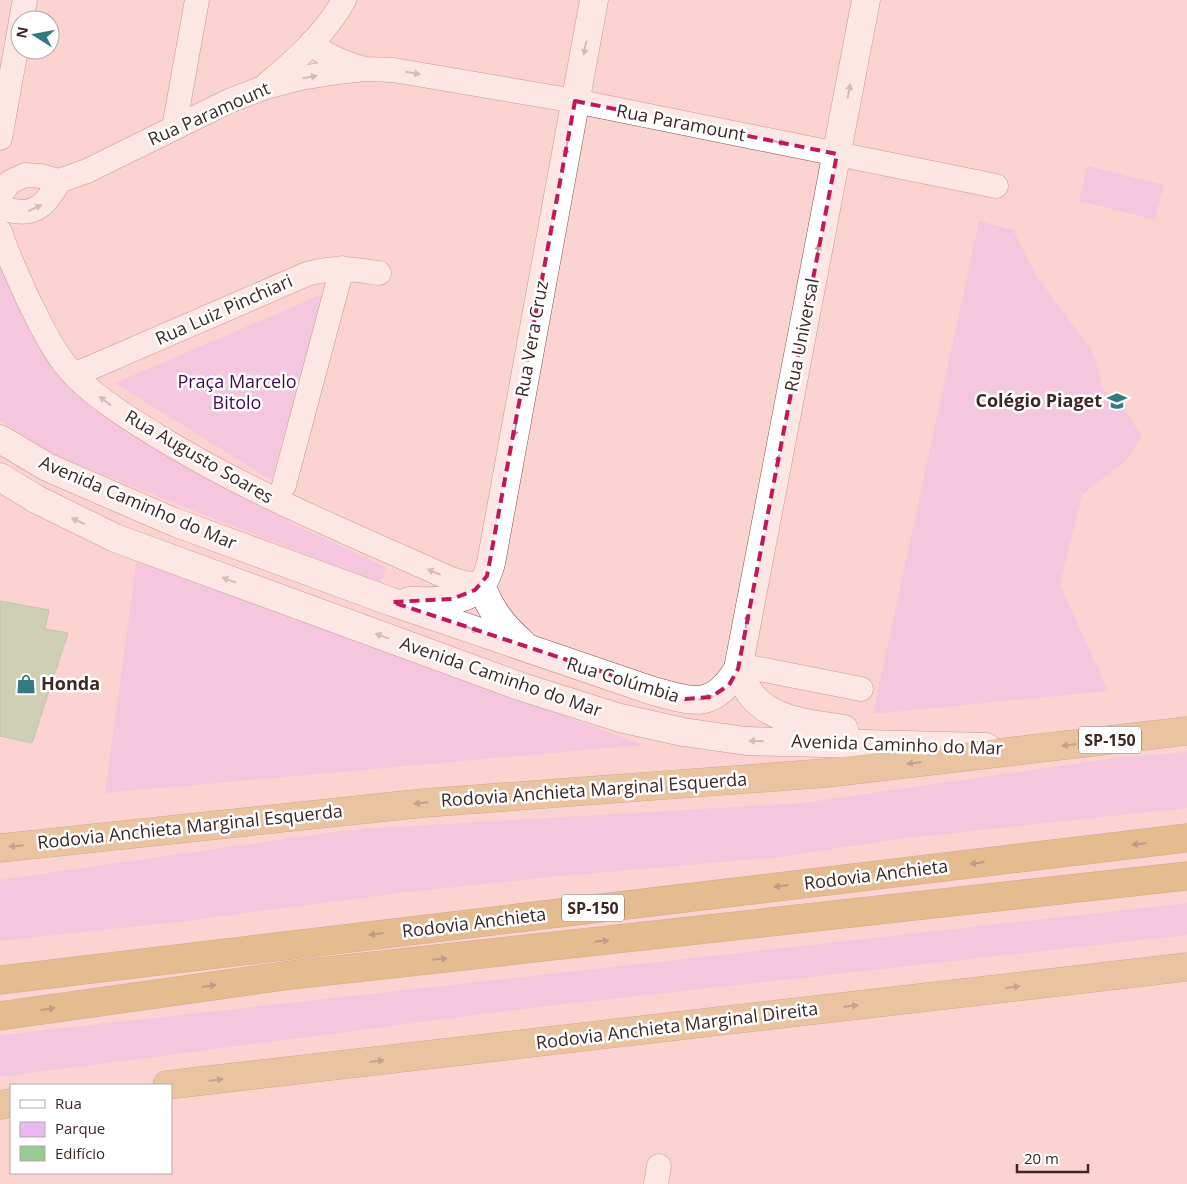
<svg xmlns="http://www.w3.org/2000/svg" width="1187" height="1184" viewBox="0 0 1187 1184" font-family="'Open Sans',sans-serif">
  <rect width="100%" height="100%" fill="#fbd3d0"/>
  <path fill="#eab9ef" d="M1087 166 1164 185 1155 220 1079 201Z
    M979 221 1013 230 1036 275 1094 354 1103 390 1121 403 1142 437 1125 461 1082 495 1060 585 1108 691 873 714Z
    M0 252 39 345 60 377 115 419 206 476 291 523 386 567 381 583 222 522 52 454 0 421Z
    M325 293 271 480 115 383Z
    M137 558 643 745 105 793Z
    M1187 752V808L898 839 780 857 560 876 399 893 186 921 0 941V880L333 832 376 828 803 803 1116 758Z
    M1187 903V935L530 1008 0 1077V1035Z"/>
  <path fill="#96cc91" stroke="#86ae83" d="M0 601 49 610 45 629 68 633 32 743 0 736Z"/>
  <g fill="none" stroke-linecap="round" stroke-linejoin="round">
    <defs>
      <path id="minor" d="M21 20 25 0
        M311 43C326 56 342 62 361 68
        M266 85C295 61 326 33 344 0
        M174 128 197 0
        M0 138 20 27
        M0 195 10 182 25 175 41 176 59 181 87 171 229 101 263 88 301 78 338 72 365 69 393 70 575 101 996 186
        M0 207C31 219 45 208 59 181
        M0 232C7 254 17 274 26 295 40 323 53 353 75 376 101 402 133 421 164 440 256 496 354 535 451 579L464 583 481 585
        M74 375 307 274C336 266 351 269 379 273
        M284 485 342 268
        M739 665 861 689
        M656 1184 659 1166"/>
      <path id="tertiary" d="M0 439 47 467 174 522 392 602 653 691C694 702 713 710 738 669L866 0
        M481 585C491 611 502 625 523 644
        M409 601C431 601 466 604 481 585 487 578 489 570 491 563L594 0"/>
      <path id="secondary" d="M0 477 36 499 115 538 522 687 620 718 683 732 746 741 986 747
        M738 669C743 679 746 689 753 697 775 722 814 724 844 729"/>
      <path id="trunk" d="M0 848 424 803 827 773 1187 731
        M167 1085 1187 967
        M0 1105 11 1103"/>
      <path id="motorway" d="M0 980 1187 838
        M0 1016 291 975 1187 876"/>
    </defs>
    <use href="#minor" stroke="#854e4b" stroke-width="25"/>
    <use href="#tertiary" stroke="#854e4b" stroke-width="29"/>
    <use href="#secondary" stroke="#854e4b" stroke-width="29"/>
    <use href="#trunk" stroke="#9a7438" stroke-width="29"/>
    <use href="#motorway" stroke="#9a7438" stroke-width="29"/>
    <use href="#minor" stroke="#fff" stroke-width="24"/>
    <use href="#tertiary" stroke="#fff" stroke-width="28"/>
    <use href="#secondary" stroke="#fff" stroke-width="28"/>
    <use href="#trunk" stroke="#d6b268" stroke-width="28"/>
    <use href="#motorway" stroke="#cb9e43" stroke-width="28"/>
  </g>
  <defs><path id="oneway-solid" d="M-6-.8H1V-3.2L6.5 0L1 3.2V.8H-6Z" transform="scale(1.25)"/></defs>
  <g fill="#a99e9d">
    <use href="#oneway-solid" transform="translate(585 48) rotate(101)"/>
    <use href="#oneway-solid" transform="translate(413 73) rotate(10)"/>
    <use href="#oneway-solid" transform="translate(310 77) rotate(-10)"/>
    <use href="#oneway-solid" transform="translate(849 91) rotate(-79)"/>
    <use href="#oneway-solid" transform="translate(779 142) rotate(11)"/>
    <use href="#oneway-solid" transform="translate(566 149) rotate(100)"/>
    <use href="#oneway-solid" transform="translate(35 208) rotate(-25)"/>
    <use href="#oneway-solid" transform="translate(818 251) rotate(-79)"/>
    <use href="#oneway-solid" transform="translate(105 401) rotate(-143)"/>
    <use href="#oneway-solid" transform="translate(515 430) rotate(100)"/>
    <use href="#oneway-solid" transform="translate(778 462) rotate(-79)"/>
    <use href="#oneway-solid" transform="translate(78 521) rotate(-156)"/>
    <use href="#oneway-solid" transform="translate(434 572) rotate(-157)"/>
    <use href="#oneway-solid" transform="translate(229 580) rotate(-160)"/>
    <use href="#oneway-solid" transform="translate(747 621) rotate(-79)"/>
    <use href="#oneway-solid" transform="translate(472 629) rotate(19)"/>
    <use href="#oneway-solid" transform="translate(382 636) rotate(-160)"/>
    <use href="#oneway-solid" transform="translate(706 698) rotate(-14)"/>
    <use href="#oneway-solid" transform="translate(756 741) rotate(-179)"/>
  </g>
  <g fill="#836643">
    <use href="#oneway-solid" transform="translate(1069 745) rotate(173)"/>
    <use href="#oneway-solid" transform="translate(914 763) rotate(173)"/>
    <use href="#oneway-solid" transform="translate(421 803) rotate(175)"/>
    <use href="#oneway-solid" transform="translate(16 846) rotate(174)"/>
    <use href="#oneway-solid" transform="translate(1013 987) rotate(-7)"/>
    <use href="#oneway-solid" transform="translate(851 1006) rotate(-7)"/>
    <use href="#oneway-solid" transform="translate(377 1061) rotate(-7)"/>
    <use href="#oneway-solid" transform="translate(216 1080) rotate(-7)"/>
  </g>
  <g fill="#775731">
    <use href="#oneway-solid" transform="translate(1139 844) rotate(173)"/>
    <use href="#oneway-solid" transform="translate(977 863) rotate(173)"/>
    <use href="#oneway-solid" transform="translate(781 886) rotate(173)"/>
    <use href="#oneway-solid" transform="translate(376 934) rotate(173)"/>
    <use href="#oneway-solid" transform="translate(602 941) rotate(-6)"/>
    <use href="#oneway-solid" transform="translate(440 959) rotate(-6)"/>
    <use href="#oneway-solid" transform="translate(209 986) rotate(-8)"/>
    <use href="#oneway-solid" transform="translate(48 1009) rotate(-8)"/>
  </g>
  <path d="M0 0H1187V1184H0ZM575 101 837 154 738 669 729 685 711 697 685 699 392 602 452 599 475 590 487 576Z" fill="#fbd3d0" fill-opacity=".55" fill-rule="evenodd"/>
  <path fill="none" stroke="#c2185b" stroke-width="4" stroke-dasharray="10 6" stroke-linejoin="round" d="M575 101 837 154 738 669 729 685 711 697 685 699 392 602 452 599 475 590 487 576Z"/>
  <defs>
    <symbol id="school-bare" viewBox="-9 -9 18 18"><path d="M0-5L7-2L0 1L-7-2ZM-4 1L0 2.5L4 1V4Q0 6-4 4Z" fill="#327b81" stroke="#fff" stroke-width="2.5" paint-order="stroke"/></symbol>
    <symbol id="shop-bare" viewBox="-9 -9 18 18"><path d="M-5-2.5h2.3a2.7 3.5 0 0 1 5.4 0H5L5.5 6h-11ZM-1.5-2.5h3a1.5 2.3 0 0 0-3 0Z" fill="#327b81" stroke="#fff" stroke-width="2.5" paint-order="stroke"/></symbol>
  </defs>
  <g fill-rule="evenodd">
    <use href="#school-bare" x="1103" y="387" width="28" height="28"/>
    <use href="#shop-bare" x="12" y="670" width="28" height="28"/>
  </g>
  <g text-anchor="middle" stroke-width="5" stroke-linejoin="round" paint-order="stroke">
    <g fill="#fff" stroke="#796866" stroke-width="1">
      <rect x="1079" y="726.5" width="62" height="27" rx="4"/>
      <rect x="562" y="894.5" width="62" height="27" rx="4"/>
    </g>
    <g font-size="16" font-weight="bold" fill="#3f2725">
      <text x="1110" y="746">SP-150</text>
      <text x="593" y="914">SP-150</text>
    </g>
    <g font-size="18" fill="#3f2725" stroke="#fff">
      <text transform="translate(209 114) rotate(-24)" y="6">Rua Paramount</text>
      <text transform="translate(681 123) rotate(11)" y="6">Rua Paramount</text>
      <text transform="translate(224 310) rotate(-24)" y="6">Rua Luiz Pinchiari</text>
      <text transform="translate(802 335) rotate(-79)" y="6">Rua Universal</text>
      <text transform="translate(532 339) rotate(-80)" y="6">Rua Vera Cruz</text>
      <text transform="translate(199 457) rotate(30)" y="6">Rua Augusto Soares</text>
      <text transform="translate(138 503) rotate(23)" y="6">Avenida Caminho do Mar</text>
      <text transform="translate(501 677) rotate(19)" y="6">Avenida Caminho do Mar</text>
      <text transform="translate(623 680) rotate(17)" y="6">Rua Colúmbia</text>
      <text transform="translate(897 745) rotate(2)" y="6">Avenida Caminho do Mar</text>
      <text transform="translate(594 790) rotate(-4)" y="6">Rodovia Anchieta Marginal Esquerda</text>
      <text transform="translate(190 827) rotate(-6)" y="6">Rodovia Anchieta Marginal Esquerda</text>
      <text transform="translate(876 875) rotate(-7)" y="6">Rodovia Anchieta</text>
      <text transform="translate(474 923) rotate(-7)" y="6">Rodovia Anchieta</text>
      <text transform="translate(677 1026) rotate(-7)" y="6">Rodovia Anchieta Marginal Direita</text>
    </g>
    <g font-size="18" fill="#47074f" stroke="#fff">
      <text x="237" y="388">Praça Marcelo<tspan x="237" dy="21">Bitolo</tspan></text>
    </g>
    <g font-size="18" font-weight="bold" fill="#3f2725" stroke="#fff" text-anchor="end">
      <text x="1102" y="407">Colégio Piaget</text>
      <text x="41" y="690" text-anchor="start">Honda</text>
    </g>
  </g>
  <rect x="10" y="1084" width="162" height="90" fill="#ffffff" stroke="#b2a9a8"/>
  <rect x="20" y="1100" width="25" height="8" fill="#ffffff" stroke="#b2a9a8"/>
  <text x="55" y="1109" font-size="15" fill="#3f2725">Rua</text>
  <rect x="20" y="1122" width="25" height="15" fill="#eab9ef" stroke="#b2a9a8"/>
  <text x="55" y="1134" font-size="15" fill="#3f2725">Parque</text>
  <rect x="20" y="1146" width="25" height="15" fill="#96cc91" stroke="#b2a9a8"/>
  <text x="55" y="1159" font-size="15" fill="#3f2725">Edifício</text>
  <g transform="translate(35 35) rotate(281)"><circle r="24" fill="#ffffff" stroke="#b2a9a8"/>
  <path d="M0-4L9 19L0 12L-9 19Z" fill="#327b81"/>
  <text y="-8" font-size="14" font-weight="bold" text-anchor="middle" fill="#3f2725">N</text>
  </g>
  <path d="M1017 1164v8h71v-8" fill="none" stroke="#3f2725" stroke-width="2.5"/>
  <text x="1024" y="1164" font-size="15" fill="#3f2725" stroke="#ffffff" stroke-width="4" paint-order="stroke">20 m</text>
</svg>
